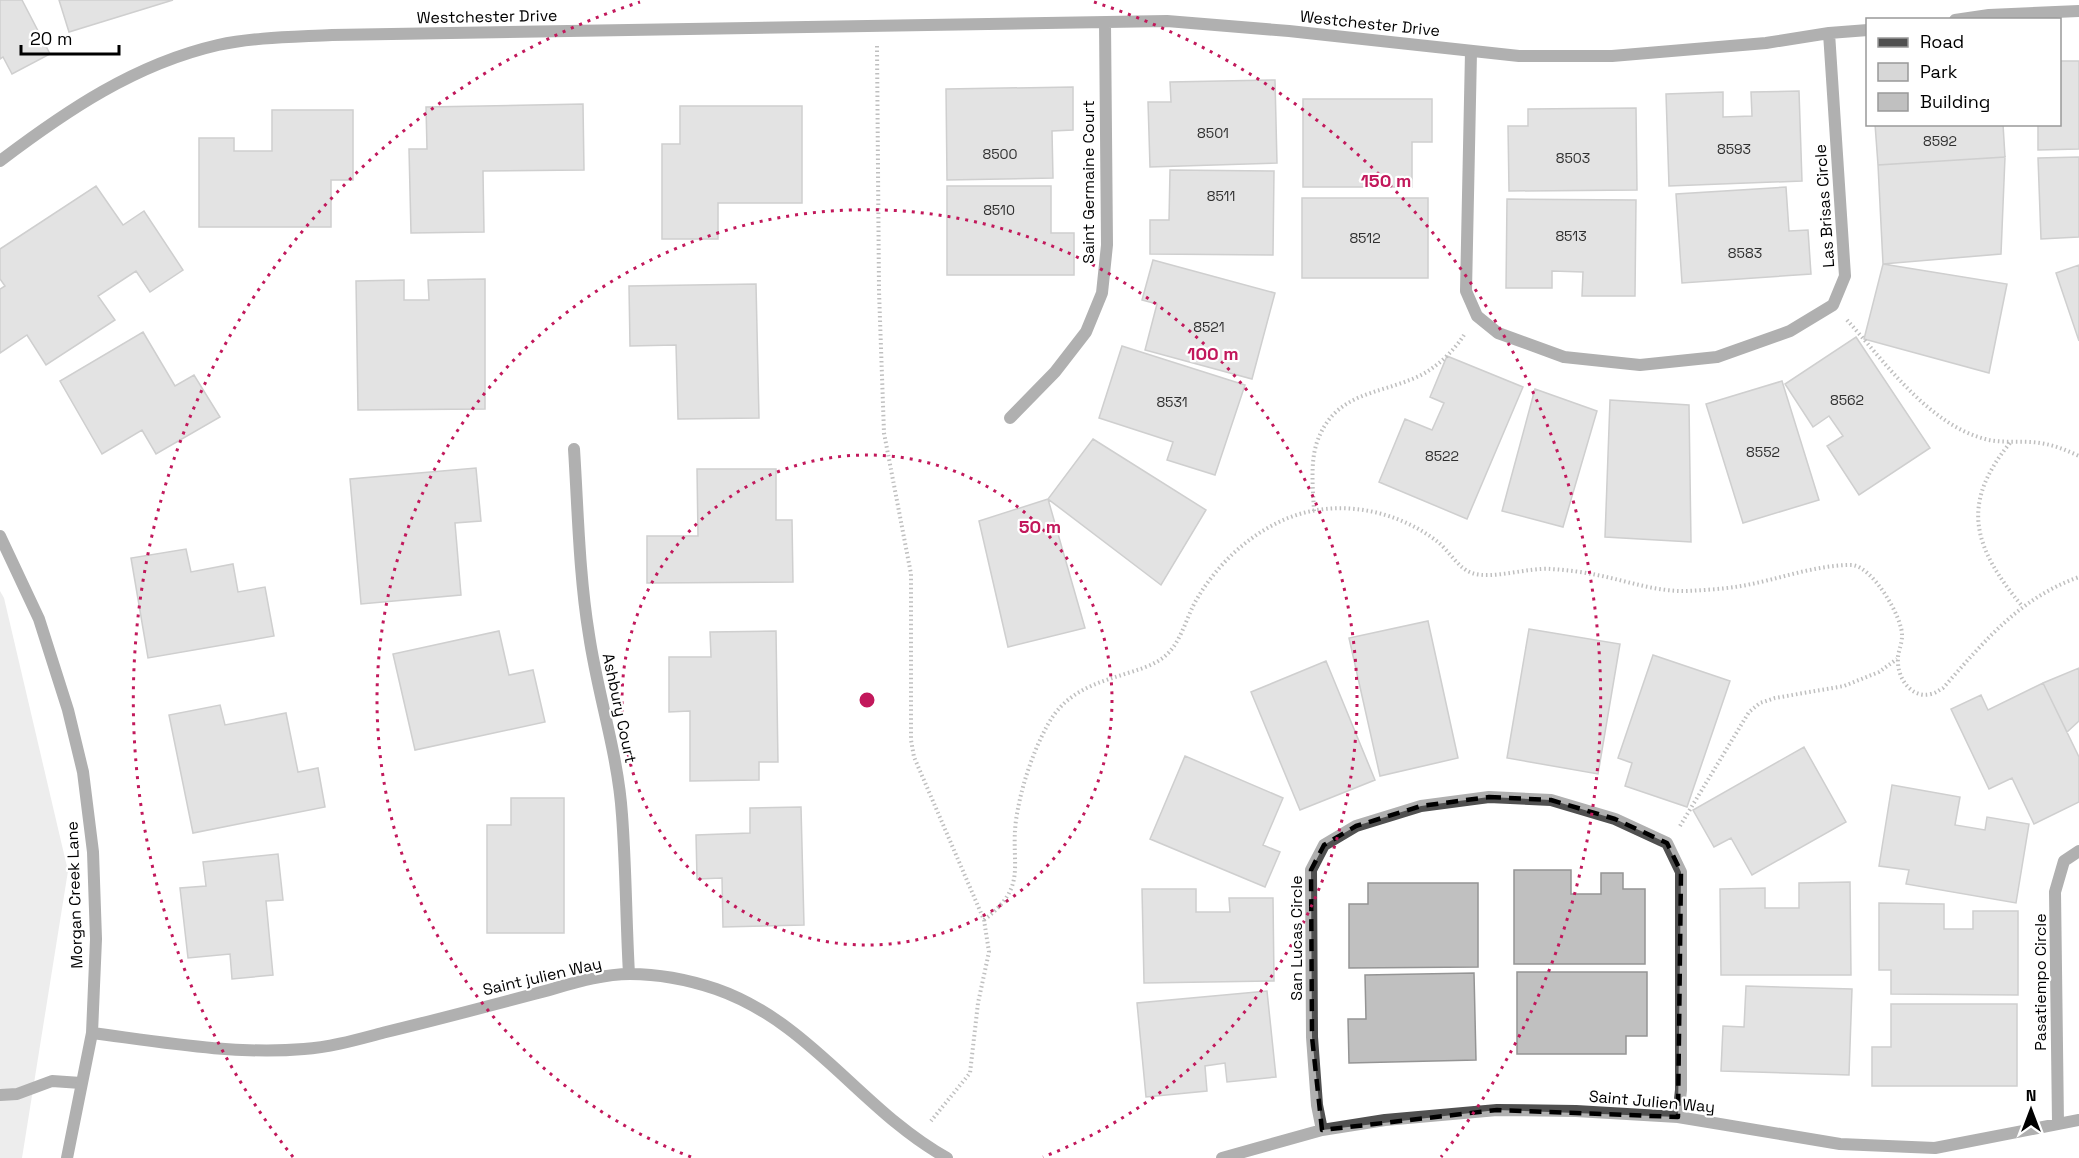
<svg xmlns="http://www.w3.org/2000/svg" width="2079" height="1158" viewBox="0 0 2079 1158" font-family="'Space Grotesk',sans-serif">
  <rect width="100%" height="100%" fill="#fff"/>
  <path fill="#d7d7d7" d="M0 591 4 598 68 871 22 1158H0Z"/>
  <path fill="#c0c0c0" stroke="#949494" stroke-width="1.5" d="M0 0H22L50 54 12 74 3 57 0 59Z
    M59 0H173L69 32Z
    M2060 61H2079V149L2038 150V124H2060Z
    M1275 80 1277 163 1150 167 1148 102H1171L1170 82Z
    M1073 87V130L1052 131 1053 178 947 180 946 89Z
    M1799 91 1802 181 1669 186 1666 94 1723 92V117L1752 116 1751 92Z
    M1303 99H1432V142H1412V187H1303Z
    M583 104 584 170 483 171 484 232 411 233 409 149H427L426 107Z
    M680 106H802V203H718V239H662V144H680Z
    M1636 108 1637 190 1509 191 1508 126H1528V109Z
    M272 110H353V180H331V227H199V138H234V151H272Z
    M1875 124H2003L2005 157 1878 165Z
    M2005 157 2001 254 1883 264 1878 165Z
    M2079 157V237L2041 239 2038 158Z
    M1170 170 1274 171 1273 255 1150 254V220H1169Z
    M96 186 123 225 144 211 183 270 150 292 136 271 98 296 115 320 46 365 27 335 0 353V289L5 286 0 279V249Z
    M947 186H1051V233H1074V275H947Z
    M1786 187 1789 231 1808 230 1811 274 1682 283 1676 194Z
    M1302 198H1428V278H1302Z
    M1507 199 1636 200 1635 296H1582L1583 272 1552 271V288H1506Z
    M1153 260 1275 293 1252 379 1145 350 1157 304 1142 300Z
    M1883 264 2007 284 1989 373 1864 339Z
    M2079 265V341L2056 273Z
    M485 279V409L358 410 356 281 404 280V300H429L428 280Z
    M756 284 759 418 678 419 676 345 630 346 629 286Z
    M143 332 175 386 194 375 220 417 156 454 142 430 102 454 60 381Z
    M1856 337 1930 448 1859 495 1827 446 1843 436 1829 416 1813 427 1785 384Z
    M1122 346 1245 385 1215 475 1167 460 1173 442 1099 418Z
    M1447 356 1523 387 1467 519 1379 482 1405 419 1432 430 1444 403 1430 397Z
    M1782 381 1819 500 1743 523 1706 404Z
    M1535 389 1597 411 1563 527 1502 511Z
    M1610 400 1689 405 1691 542 1605 537Z
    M1093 439 1206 510 1161 585 1048 499Z
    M476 468 481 521 455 523 461 595 361 604 350 479Z
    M697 469H776V520H792L793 582 647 583V536H698Z
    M1048 499 1085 628 1008 647 979 521Z
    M186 549 191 572 233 564 238 592 265 587 274 636 148 658 131 558Z
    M1428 621 1458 758 1380 776 1349 638Z
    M1529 629 1620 644 1598 774 1507 758Z
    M499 631 509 675 533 670 545 722 415 750 393 654Z
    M776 631 778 762H759V780L690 781V711L669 712V657H711L710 632Z
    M1653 655 1730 681 1687 807 1625 786 1632 763 1618 758Z
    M1326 661 1375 780 1300 810 1251 692Z
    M2079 668V721L2067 732 2043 683Z
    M2043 683 2079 757V802L2034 824 2012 778 1989 789 1951 709 1981 695 1988 710Z
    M220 705 225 725 286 713 298 772 318 768 325 807 193 833 169 715Z
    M1804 747 1846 822 1752 875 1731 838 1714 847 1693 810Z
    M1185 756 1283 798 1263 845 1280 852 1265 887 1150 839Z
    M1892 785 1960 797 1955 825 1985 830 1987 817 2029 824 2016 903 1906 884 1909 870 1879 866Z
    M511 798H564V933H487V825H511Z
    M801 807 804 925 723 927 722 878 697 879 696 835 750 833V808Z
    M278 854 283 900 266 901 273 975 232 979 230 954 188 958 180 888 206 886 203 862Z
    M1514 870H1571V894H1601V873H1623V889H1645V964H1514Z
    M1850 882 1851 975H1721L1720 889 1765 888V908H1799V883Z
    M1368 883H1478V967L1349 968V904H1368Z
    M1142 889H1196V912H1230L1229 898H1273L1274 981 1144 983Z
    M1879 903 1944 904V929H1973V911H2018V995L1891 994V970H1879Z
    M1517 972H1647V1036H1626V1054H1517Z
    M1474 973 1476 1060 1349 1063 1348 1019H1366L1365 975Z
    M1746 986 1852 989 1849 1075 1721 1071 1723 1026 1744 1027Z
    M1267 991 1276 1077 1227 1082 1225 1063 1205 1066 1207 1091 1146 1097 1137 1003Z
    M1891 1004H2017V1086H1872V1047H1891Z"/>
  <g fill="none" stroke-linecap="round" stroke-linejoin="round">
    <path stroke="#727272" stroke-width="4" stroke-dasharray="1.5 3" stroke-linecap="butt" d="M877 46 879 291 884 433 911 574V740L914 757 984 920 989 952 978 1003 970 1073 931 1121
      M1847 320C1885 362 1928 424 1985 439 2003 444 2022 440 2040 443 2054 445 2066 450 2079 456
      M2010 443C1959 505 1974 548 2022 606
      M1314 511C1313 489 1310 463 1317 442 1335 392 1377 395 1417 377 1435 369 1453 352 1464 335
      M1680 826 1749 712 1760 703 1775 698 1844 686 1879 672 1897 659
      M984 920C1029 885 1010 867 1016 820 1021 787 1032 754 1047 726 1067 689 1098 683 1134 671 1144 668 1155 664 1164 657 1179 645 1185 623 1193 606 1213 568 1248 534 1288 518 1338 498 1397 510 1438 542 1449 551 1459 569 1472 573 1492 580 1529 567 1551 569 1567 570 1583 572 1597 575 1628 581 1656 592 1688 591 1705 590 1724 589 1741 586 1777 580 1814 565 1851 565 1872 565 1903 618 1902 636 1902 645 1897 653 1898 662 1898 679 1912 699 1931 694 1936 693 1939 690 1943 688 1984 642 2019 598 2079 577"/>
    <path stroke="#505050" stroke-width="12" d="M0 1095 17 1094 52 1081 81 1083"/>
    <path stroke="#505050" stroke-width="12" d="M1955 20 1989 15 2079 11
      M1471 52 1466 291 1477 316 1498 333 1564 357 1640 365 1717 357 1790 331 1833 305 1845 276 1829 33
      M0 161C66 111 135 64 218 45 255 37 295 37 332 35L1167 21 1289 31 1519 56H1612L1766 43 1829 33 1868 30
      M1010 418 1055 372 1086 332 1102 293 1107 245 1105 23
      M574 449C578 511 579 574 589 635 598 696 618 754 622 815 626 868 626 921 629 974
      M0 536 39 619 68 710 83 772 93 852 96 939 92 1033 67 1158
      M92 1033C161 1042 234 1055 304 1049 332 1047 359 1039 386 1032 436 1020 485 1007 534 994 565 986 598 974 630 974 659 974 689 980 716 989 811 1022 862 1111 947 1158
      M2058 1123 2055 892 2064 861 2079 851
      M1322 1130 1317 1105 1312 1037 1311 870 1324 845 1356 826 1421 806 1489 797 1551 800 1615 819 1667 843 1681 872V1090L1678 1117
      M1222 1158 1322 1130 1385 1120 1497 1110 1576 1111 1678 1117 1840 1144 1935 1148 2079 1120"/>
  </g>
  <path d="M0 0H2079V1158H0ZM1489 797 1551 800 1615 819 1667 843 1681 872 1678 1117 1497 1110 1322 1130 1312 1037 1311 870 1324 845 1356 826 1421 806Z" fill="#fff" fill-opacity=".55" fill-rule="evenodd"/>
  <path fill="none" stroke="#000" stroke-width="4.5" stroke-dasharray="12 8" stroke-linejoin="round" d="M1489 797 1551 800 1615 819 1667 843 1681 872 1678 1117 1497 1110 1322 1130 1312 1037 1311 870 1324 845 1356 826 1421 806Z"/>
  <g fill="none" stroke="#c2185b" stroke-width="3" stroke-dasharray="3 6">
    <circle cx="867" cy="700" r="245"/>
    <path d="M691 1157A490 490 0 1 1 1043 1157"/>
    <path d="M293 1157A734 734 0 0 1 640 2M1094 2A734 734 0 0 1 1441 1157"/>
  </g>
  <g text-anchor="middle" stroke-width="4.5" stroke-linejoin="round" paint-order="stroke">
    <g font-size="14" fill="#303030">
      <text x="1213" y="138">8501</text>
      <text x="1940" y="146">8592</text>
      <text x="1734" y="154">8593</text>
      <text x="1000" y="159">8500</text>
      <text x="1573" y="163">8503</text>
      <text x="1221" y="201">8511</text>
      <text x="999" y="215">8510</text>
      <text x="1571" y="241">8513</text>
      <text x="1365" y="243">8512</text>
      <text x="1745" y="258">8583</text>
      <text x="1209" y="332">8521</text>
      <text x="1847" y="405">8562</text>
      <text x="1172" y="407">8531</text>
      <text x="1763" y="457">8552</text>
      <text x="1442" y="461">8522</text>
    </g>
    <g font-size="16" fill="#000" stroke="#fff">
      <text transform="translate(487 16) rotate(-1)" y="6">Westchester Drive</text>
      <text transform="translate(1370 23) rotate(6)" y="6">Westchester Drive</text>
      <text transform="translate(1088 182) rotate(-90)" y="6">Saint Germaine Court</text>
      <text transform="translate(1824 206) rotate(-94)" y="6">Las Brisas Circle</text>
      <text transform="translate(620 708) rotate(78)" y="6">Ashbury Court</text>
      <text transform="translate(74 895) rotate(-92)" y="6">Morgan Creek Lane</text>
      <text transform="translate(1296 938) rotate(-90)" y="6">San Lucas Circle</text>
      <text transform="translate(542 976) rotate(-13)" y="6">Saint julien Way</text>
      <text transform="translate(2040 982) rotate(-90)" y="6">Pasatiempo Circle</text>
      <text transform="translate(1652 1101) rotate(5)" y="6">Saint Julien Way</text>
    </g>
  </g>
  <circle cx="867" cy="700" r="9" fill="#c2185b" stroke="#fff" stroke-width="3"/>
  <g font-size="18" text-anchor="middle" font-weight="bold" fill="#c2185b" stroke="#fff" stroke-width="4.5" stroke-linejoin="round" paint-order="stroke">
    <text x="1386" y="187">150 m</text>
    <text x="1213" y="360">100 m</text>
    <text x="1040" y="533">50 m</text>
  </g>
  <rect x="1866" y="18" width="195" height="108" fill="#ffffff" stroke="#999999" stroke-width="1.5"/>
  <rect x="1878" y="38" width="30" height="9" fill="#505050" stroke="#999999" stroke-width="1.5"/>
  <text x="1920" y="48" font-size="18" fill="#000000">Road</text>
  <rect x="1878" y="63" width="30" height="18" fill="#d7d7d7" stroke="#999999" stroke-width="1.5"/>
  <text x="1920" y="78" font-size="18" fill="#000000">Park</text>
  <rect x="1878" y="93" width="30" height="18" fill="#c0c0c0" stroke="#999999" stroke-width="1.5"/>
  <text x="1920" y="108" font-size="18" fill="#000000">Building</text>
  <g transform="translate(2031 1110)" stroke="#ffffff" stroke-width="4.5" paint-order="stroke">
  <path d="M0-4.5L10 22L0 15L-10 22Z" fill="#000000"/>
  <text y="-9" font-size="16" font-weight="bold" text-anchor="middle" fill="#000000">N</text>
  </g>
  <path d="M21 45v9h98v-9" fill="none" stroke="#000000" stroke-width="3"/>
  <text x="30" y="45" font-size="18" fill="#000000" stroke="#ffffff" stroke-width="4.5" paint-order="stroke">20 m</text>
</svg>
